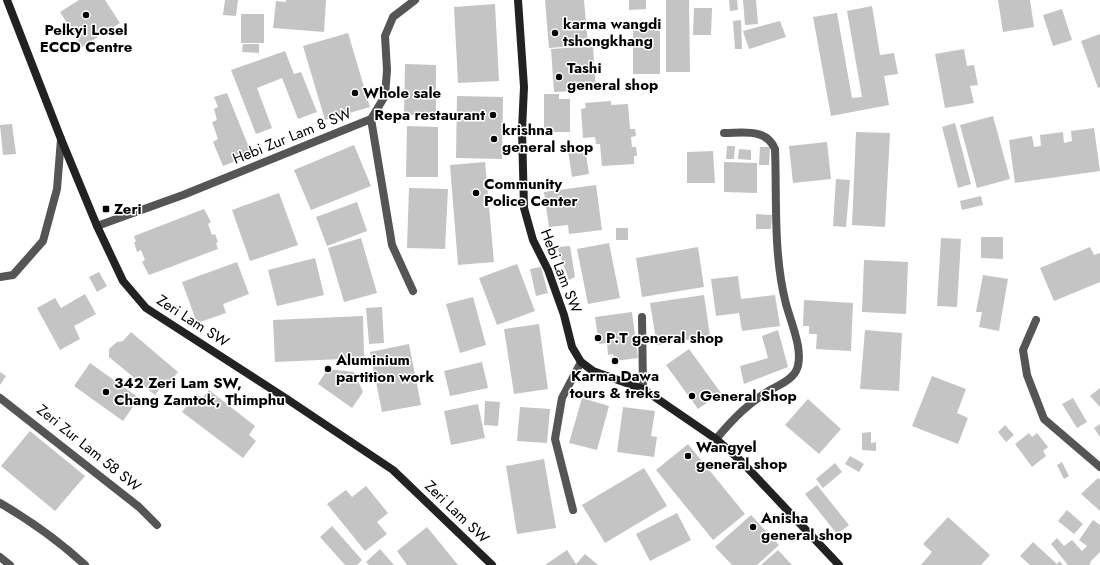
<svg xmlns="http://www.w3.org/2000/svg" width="1100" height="565" viewBox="0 0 1100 565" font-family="Jost,sans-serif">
  <rect width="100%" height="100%" fill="#fff"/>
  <path fill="#c4c4c4" d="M79 0H105L120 23 82 47 60 12Z
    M225 0H238L236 16 223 15Z
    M286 0H326L324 32 273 28 276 1 286 2Z
    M545 0H584L588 45 549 48Z
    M629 0H646V9L629 10Z
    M666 0H689L690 72H666Z
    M729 0H737L738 10 730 11Z
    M743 0H756L758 24 745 25Z
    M998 0H1030L1034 27 1003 32Z
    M495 4 499 81 458 83 454 7Z
    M872 6 880 55 894 53 898 74 884 76 889 105 831 116 813 17 837 13 852 98 862 97 847 11Z
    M694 8H712L711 35H693Z
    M1062 9 1072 40 1053 46 1043 15Z
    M241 14H264V43H241Z
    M741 20 742 49H735L733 21Z
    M780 21 786 37 749 49 743 31Z
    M633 27H660V74H633Z
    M348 33 370 107 325 120 303 46Z
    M1100 34V87L1098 88 1081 41Z
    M243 44H259V53L242 52Z
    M593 46 596 90 554 92 551 49Z
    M964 49 967 66 974 65 978 85 970 86 974 103 945 108 935 54Z
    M285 51 294 74 301 72 317 112 298 119 282 78 257 88 272 128 256 134 231 70Z
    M405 64 436 65V115H404Z
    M227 93 252 155 223 166 213 142 218 139 212 122 217 120 214 109 218 107 214 97Z
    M544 94H559V99H570V132H544Z
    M457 96 503 97 502 159 456 158Z
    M611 101V105L628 104 630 129H635L636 136 631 137 632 147H636L637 156H634V164L602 166 600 144H596L595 137 583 138 581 109 586 108 585 103Z
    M993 116 1010 179 977 188 960 125Z
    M955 123 971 184 958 188 942 127Z
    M12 124 16 154 3 155 0 125Z
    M407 126 438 127V177H406Z
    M1094 128 1100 171 1015 183 1009 140 1032 136 1034 147 1041 146 1040 135 1063 132 1064 143 1072 141 1071 131Z
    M856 132 890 133 885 227 852 225Z
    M827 142 831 179 793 183 789 146Z
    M354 145 371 186 311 210 294 170Z
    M727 146H735L734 159H726Z
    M585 147 589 174 572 177 568 150Z
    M760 147H770L769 165H759Z
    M739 149 751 150V160L738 159Z
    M713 151 715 183H687V152Z
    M485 162 494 262 458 265 450 165Z
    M724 162 757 163V193L724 192Z
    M836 179 850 180 846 227 833 226Z
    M596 185 602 230 569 234 568 225 549 227 544 192Z
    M409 188 448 189 445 249 407 248Z
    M279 193 298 245 250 261 232 210Z
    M981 196 983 205 962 210 960 201Z
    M357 202 367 231 327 246 316 217Z
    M204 209 211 222 208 224 212 235 215 234 218 242 216 243 218 249 149 275 142 262 145 260 141 250 137 252 134 242H136L134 236Z
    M756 214 772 215 771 229H756Z
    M616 228H628V240H616Z
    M981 237H1003V259L981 258Z
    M361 238 377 293 344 302 328 248Z
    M941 238 961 239 957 307 937 306Z
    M609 243 620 298 588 304 577 249Z
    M570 246 575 277 569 280 557 247Z
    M698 247 704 287 642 297 636 258Z
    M1090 247 1094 255 1100 253V282L1054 301 1040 268Z
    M315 258 324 295 277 306 268 270Z
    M864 260 908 262 906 314 862 312Z
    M237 262 249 294 223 304 226 313 197 323 182 282Z
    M517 264 535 311 497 325 479 278Z
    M541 267 548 293 536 296 530 269Z
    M99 272 107 286 97 292 89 277Z
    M983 275 1008 279 999 331 979 327 982 312H976Z
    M738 276 741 299 775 295 780 326 742 331 739 313 716 316 711 279Z
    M85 294 96 314 74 326 80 339 60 350 37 308 55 298 61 308Z
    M704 295 710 336 657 345 650 303Z
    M473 297 486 345 460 353 446 304Z
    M804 300 853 303 851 351 816 349 817 334H809V326H803Z
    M382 307 384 343 369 344 366 308Z
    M632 312 638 358 615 361 613 354 608 355 607 343 599 344 595 317Z
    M363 316 364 358 275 362 273 320Z
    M539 324 548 389 514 394 504 329Z
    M778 330 788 367 744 384 740 366 768 358 762 336Z
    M865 330 902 333 899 391 860 389Z
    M131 332 178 372 165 388 162 386 155 395 109 357V349L117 342 123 341Z
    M409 344 421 405 382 412 370 352Z
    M689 349 721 393 698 409 666 365Z
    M482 362 488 388 450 396 444 371Z
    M90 363 139 398 123 421 74 386Z
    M328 369 354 372 363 392 352 408 318 384Z
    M0 372 6 376 0 385Z
    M932 376 966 389 957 413 968 418 958 444 912 426Z
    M1100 388V407L1090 396Z
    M209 390 255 426 249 435 256 441 243 458 182 412 196 394 202 398Z
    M582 398 609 406 597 450 569 443Z
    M1073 398 1087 422 1077 428 1062 404Z
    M808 399 841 429 819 454 785 425Z
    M485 401 500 402 498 426 484 425Z
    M478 404 485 438 451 445 444 411Z
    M520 407 550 409 547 443 517 441Z
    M623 407 655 411 651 436 657 437 654 457 617 452Z
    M1100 424V437L1094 428Z
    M1005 425 1014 435 1006 442 998 432Z
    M30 431 85 476 55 511 1 466Z
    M871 432V443L876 442V451L862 450V433Z
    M1029 433 1032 437 1037 433 1048 447 1043 451 1046 456 1032 467 1015 444Z
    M688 444 745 514 713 540 656 470Z
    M850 456 864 464 859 472 845 464Z
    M544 459 556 528 517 534 506 466Z
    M1062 462 1069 476 1064 479 1057 465Z
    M835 463 842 472 823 488 816 479Z
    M644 468 667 506 605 543 582 505Z
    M1098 478 1100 480V511L1081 494Z
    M817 485 849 525 837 534 805 494Z
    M366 486 388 513 377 522 387 534 365 551 327 504 346 490 352 497Z
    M1067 510 1083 524 1074 534 1058 521Z
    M677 513 691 540 650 561 636 534Z
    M751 515 779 545 757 565H732L715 547Z
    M948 517 990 555 981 565H921L932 552 923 544Z
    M1093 520 1100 525V552L1090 562 1091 563 1089 565H1068L1051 544 1057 538 1064 546 1072 540 1082 551 1087 546 1079 540Z
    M332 526 362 560 357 565H345L320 537Z
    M427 527 458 565H407L397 551Z
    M1033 542 1057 564 1059 561 1063 565H1030L1020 556Z
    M380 549 394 565H369L366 562Z
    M567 550 576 564 585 554 598 565H545Z
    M778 550 792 565H761Z"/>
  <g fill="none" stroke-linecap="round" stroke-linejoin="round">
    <path stroke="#555" stroke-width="8" d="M642 317 643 389
      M573 510 555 439 562 398 581 362"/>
    <path stroke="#555" stroke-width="8" d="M371 119 392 245 413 291
      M97 226 183 195 371 119 385 96 387 70 385 36 393 17 415 0
      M0 277 13 275 43 241 57 189 61 139
      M1036 320 1023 350 1027 375 1044 419 1100 467
      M0 398 139 507 157 525
      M716 439C733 419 749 402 772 389 780 385 792 379 796 371 805 353 791 323 786 304 773 254 777 200 775 149 766 128 744 133 724 133
      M0 503C31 521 59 541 85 565
      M0 557 10 565"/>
    <path stroke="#222" stroke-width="8" d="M7 0 61 139 97 226 123 281 146 308 287 399 393 470 492 565
      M518 0 524 87 522 130 524 208 533 240 548 270 564 315 572 347 581 362 593 371 643 389 716 439 741 461 839 565"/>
  </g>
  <g fill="#000" stroke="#fff" stroke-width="1.5">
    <circle cx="86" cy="15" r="4"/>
    <circle cx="555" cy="33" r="4"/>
    <circle cx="559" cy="77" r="4"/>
    <circle cx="355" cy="93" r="4"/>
    <circle cx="493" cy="115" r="4"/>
    <circle cx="494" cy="139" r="4"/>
    <circle cx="476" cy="193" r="4"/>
    <rect x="102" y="205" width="8" height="8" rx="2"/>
    <circle cx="598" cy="338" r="4"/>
    <circle cx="615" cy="361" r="4"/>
    <circle cx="328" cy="369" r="4"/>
    <circle cx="106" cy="392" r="4"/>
    <circle cx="692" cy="396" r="4"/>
    <circle cx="688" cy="456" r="4"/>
    <circle cx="753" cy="527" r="4"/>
  </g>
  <g text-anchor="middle" stroke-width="3" stroke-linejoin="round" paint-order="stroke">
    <g font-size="15" font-weight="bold" fill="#000" stroke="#fff" text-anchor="start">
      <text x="563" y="29">karma wangdi<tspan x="563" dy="17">tshongkhang</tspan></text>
      <text x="86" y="35" text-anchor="middle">Pelkyi Losel<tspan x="86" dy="17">ECCD Centre</tspan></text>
      <text x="567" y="73">Tashi<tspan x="567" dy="17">general shop</tspan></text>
      <text x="363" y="98">Whole sale</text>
      <text x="485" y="120" text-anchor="end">Repa restaurant</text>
      <text x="502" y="135">krishna<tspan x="502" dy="17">general shop</tspan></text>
      <text x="484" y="189">Community<tspan x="484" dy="17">Police Center</tspan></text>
      <text x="114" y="214">Zeri</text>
      <text x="606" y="343">P.T general shop</text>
      <text x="336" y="365">Aluminium<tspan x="336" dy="17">partition work</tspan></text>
      <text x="615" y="381" text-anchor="middle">Karma Dawa<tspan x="615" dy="17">tours &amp; treks</tspan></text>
      <text x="114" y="388">342 Zeri Lam SW,<tspan x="114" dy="17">Chang Zamtok, Thimphu</tspan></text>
      <text x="700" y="401">General Shop</text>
      <text x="696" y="452">Wangyel<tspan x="696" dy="17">general shop</tspan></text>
      <text x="761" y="523">Anisha<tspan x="761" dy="17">general shop</tspan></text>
    </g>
    <g font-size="15" fill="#000" stroke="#fff">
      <text transform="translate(292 136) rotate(-22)" y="5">Hebi Zur Lam 8 SW</text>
      <text transform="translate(561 271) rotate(69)" y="5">Hebi Lam SW</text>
      <text transform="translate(193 321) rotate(33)" y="5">Zeri Lam SW</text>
      <text transform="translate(89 448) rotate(39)" y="5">Zeri Zur Lam 58 SW</text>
      <text transform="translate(457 512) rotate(44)" y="5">Zeri Lam SW</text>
    </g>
  </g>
</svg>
